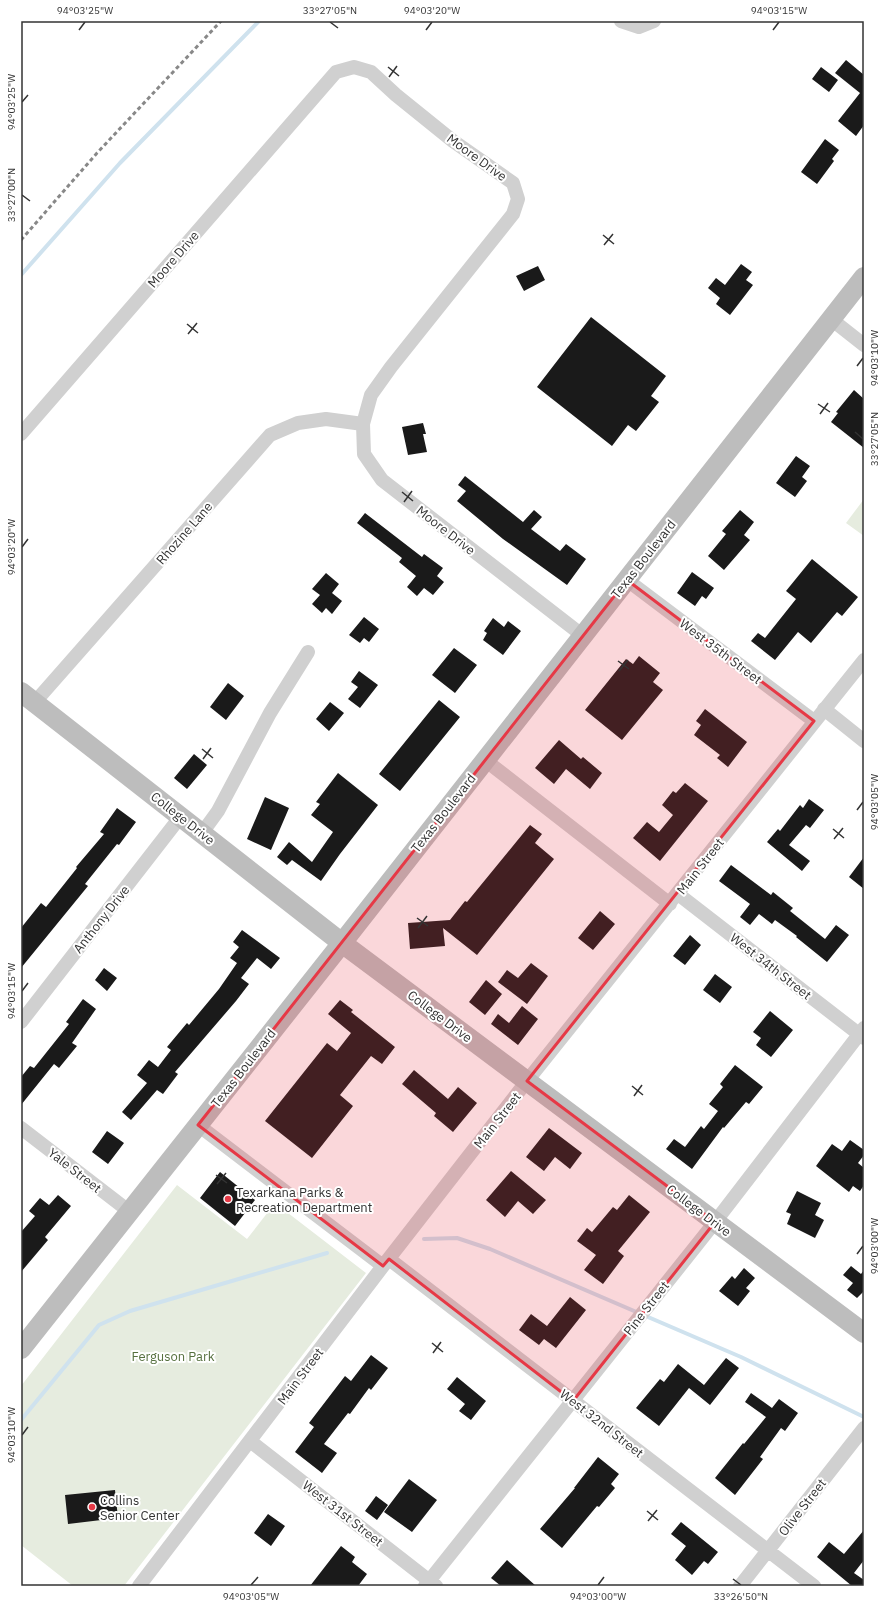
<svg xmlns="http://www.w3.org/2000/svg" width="885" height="1607" viewBox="0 0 885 1607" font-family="'IBM Plex Sans',sans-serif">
  <rect width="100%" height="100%" fill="#fff"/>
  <path fill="#e6ecdf" d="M864 499V536L846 523Z
    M177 1185 247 1239 275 1203 366 1273 124 1586H73L21 1545V1386Z"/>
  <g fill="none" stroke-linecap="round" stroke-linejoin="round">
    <path stroke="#cfe2ee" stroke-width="4" d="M21 275 120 163 259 21
      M424 1239 457 1238 490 1249 741 1357 864 1417
      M21 1420 99 1325 130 1311 327 1253"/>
  </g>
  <path fill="#1a1a1a" d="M846 60 864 75V125L856 136 838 121 860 93 835 73Z
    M821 67 838 80 829 92 812 79Z
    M825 139 839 150 832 159 834 161 817 184 801 172Z
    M741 264 752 272 746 280 753 285 730 315 716 304 720 298 708 288 716 278 725 285Z
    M538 266 545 280 524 291 516 276Z
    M591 317 666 376 651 396 659 402 636 431 628 425 612 446 537 387Z
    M854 390 864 399V448L831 422 838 413 836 412Z
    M423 423 426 434H423L427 452 408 455 402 427Z
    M796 456 810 466 802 477 807 481 795 497 776 483Z
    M465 476 523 522 534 510 542 517 531 529 560 551 566 544 586 559 567 585 503 539 457 501 466 491 458 485Z
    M740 510 754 522 744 535 750 540 724 570 708 556 726 534 722 531Z
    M365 513 422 557 424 554 443 568 437 576 444 582 433 595 424 588 417 596 407 587 416 576 399 562 402 558 357 523Z
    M812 559 858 597 842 616 837 612 811 643 798 632 775 660 751 641 758 633 765 638 796 599 786 591Z
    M692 572 714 588 706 599 702 596 695 606 677 593Z
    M326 573 339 584 332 593 342 601 332 614 326 608 322 613 312 604 320 595 312 589Z
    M364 617 379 629 369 642 364 638 360 643 349 635Z
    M493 618 504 627 508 621 521 631 503 655 483 640 487 633 484 631Z
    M454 648 477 665 455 693 432 675Z
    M639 656 660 673 653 682 663 690 622 740 585 710 626 659 633 664Z
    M359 671 378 685 360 708 348 699 358 687 351 682Z
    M228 683 244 696 226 720 210 707Z
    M439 700 460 717 400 791 379 774Z
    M330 702 344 713 329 731 316 719Z
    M705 709 747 742 728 767 717 758 720 755 694 735 701 725 696 721Z
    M559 740 581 759 583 757 602 773 590 789 566 769 554 784 535 768Z
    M194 754 207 765 187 789 174 778Z
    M338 773 378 805 340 854 321 881 292 860 287 865 277 857 289 842 312 862 333 832 311 815 320 804 316 802Z
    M685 783 708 801 660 861 633 838 647 822 659 832 673 815 662 805 673 791 676 793Z
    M265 797 289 808 271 850 247 839Z
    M809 799 824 810 810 828 806 825 789 845 810 861 802 871 767 842 778 829 780 831 800 805 803 808Z
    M117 808 136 822 119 845 117 844 85 884 88 886 21 968V928L41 903 46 907 77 868 76 867 104 834 100 832Z
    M530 825 542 834 535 843 554 859 477 955 443 928 445 946 410 949 408 923 450 920 465 901 467 902Z
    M864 857V889L849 877Z
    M731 865 771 895 773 892 793 908 790 911 825 939 836 925 849 935 827 962 796 937 797 936 775 920 772 924 759 914 750 925 740 917 750 904 719 881Z
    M600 911 615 924 593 950 578 938Z
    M242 930 280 958 271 969 257 958 241 978 249 984 236 1001 175 1072 178 1074 163 1094 157 1090 131 1120 122 1112 147 1083 137 1075 149 1060 158 1067 171 1050 167 1047 187 1023 189 1025 219 989 237 963 230 958 239 947 233 942Z
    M690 935 701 945 685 965 673 956Z
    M531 963 548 976 527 1004 498 982 507 970 518 978Z
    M104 968 117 978 107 991 95 980Z
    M715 974 732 987 720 1003 703 990Z
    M486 980 502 994 485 1015 469 1002Z
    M83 999 96 1009 72 1043 77 1046 59 1068 54 1064 21 1105V1077L30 1066 34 1068 69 1024 66 1022Z
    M340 1000 353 1010 351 1012 395 1047 382 1064 371 1056 340 1095 353 1106 312 1158 265 1121 327 1043 337 1051 351 1033 328 1014Z
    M522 1006 538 1019 518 1045 491 1024 498 1014 509 1023Z
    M770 1011 793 1030 771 1057 756 1045 761 1038 753 1032Z
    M735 1065 763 1087 749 1104 746 1102 724 1128 723 1127 692 1169 666 1149 674 1139 685 1147 701 1126 704 1129 718 1111 709 1104 723 1087 720 1084Z
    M414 1070 448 1099 458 1087 477 1103 453 1132 434 1116 436 1113 402 1084Z
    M549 1128 582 1153 570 1169 555 1157 544 1171 526 1157Z
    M107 1131 124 1143 108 1164 92 1152Z
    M850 1140 864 1150V1155L858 1163 864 1168V1185L860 1191 853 1186 849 1192 816 1166 832 1144 842 1151Z
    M511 1171 546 1200 533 1214 518 1201 505 1217 486 1200Z
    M220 1172 255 1200 235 1226 200 1198Z
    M797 1191 821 1203 815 1215 824 1220 815 1238 787 1224 791 1214 786 1212Z
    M58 1195 71 1206 45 1237 48 1240 21 1272V1232L35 1216 29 1211 40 1198 49 1205Z
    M629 1195 650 1212 618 1251 624 1256 603 1284 584 1270 596 1255 577 1241 587 1228 592 1232 613 1207 617 1210Z
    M851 1266 861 1274 864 1270V1293L863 1292 857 1298 847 1290 853 1283 843 1275Z
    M744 1268 755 1278 746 1288 750 1291 738 1306 719 1291 732 1276 735 1279Z
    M570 1297 586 1310 556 1348 544 1339 539 1345 519 1330 531 1314 547 1326Z
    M371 1355 388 1368 371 1390 369 1388 350 1414 348 1413 324 1444 337 1453 322 1473 295 1452 314 1427 309 1423 345 1376 351 1381Z
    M726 1358 739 1368 710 1405 689 1388 659 1426 636 1408 660 1379 664 1382 678 1364 704 1385Z
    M457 1377 486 1401 471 1420 459 1411 465 1404 447 1389Z
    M751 1393 772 1408 779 1399 798 1413 785 1431 781 1428 760 1457 763 1459 735 1495 715 1478 743 1443 744 1444 766 1417 745 1402Z
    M598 1457 619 1474 611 1484 615 1488 599 1507 597 1506 562 1548 540 1529 575 1488H574Z
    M409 1479 437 1500 412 1532 384 1512Z
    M115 1490 118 1518 68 1524 65 1495Z
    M376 1496 388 1505 377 1520 365 1511Z
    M268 1514 285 1526 271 1546 254 1533Z
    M681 1522 718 1552 708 1564 704 1561 692 1575 675 1560 686 1546 671 1534Z
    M864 1530V1560L854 1573 864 1580V1586H852L817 1557 829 1542 844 1554Z
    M341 1546 355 1557 352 1562 367 1574 358 1586H310Z
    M507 1560 536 1586H501L491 1578Z"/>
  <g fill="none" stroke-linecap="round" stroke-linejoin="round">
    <path stroke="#d0d0d0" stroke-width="14" d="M621 21 639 27 654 21
      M831 319 864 345
      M21 434 336 72 354 67 371 72 396 95 453 141 513 183 518 199 513 214 391 367 371 395 363 424 364 454 382 480 582 635
      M627 580 814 721
      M35 702 270 435 298 423 326 419 363 424
      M824 709 864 741
      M485 760 670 904
      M202 833 218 811 270 713 308 652
      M678 894 864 1038
      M21 1022 181 816
      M198 1125 383 1266
      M21 1128 130 1212
      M389 1259 814 1586
      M250 1441 436 1586
      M139 1586 383 1266 527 1081 864 660
      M425 1586 715 1222 864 1028
      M740 1586 864 1428"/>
    <path stroke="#bdbdbd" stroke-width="20" d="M21 692 342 943 864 1333
      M21 1349 342 943 864 277"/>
    <path stroke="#888" stroke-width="3" stroke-dasharray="4 3" stroke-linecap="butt" d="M21 240 97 153 221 21"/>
  </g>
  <path fill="#e63946" fill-opacity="0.2" stroke="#e63946" stroke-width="3" stroke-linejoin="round" d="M627 580 814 721 527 1081 715 1222 573 1401 389 1259 383 1266 198 1125Z"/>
  <path fill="none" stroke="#333" stroke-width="1.5" d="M330 22 338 28M79 30 85 22M426 30 432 22M773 30 779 22M388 67 399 76M389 77 397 66M22 102 28 95M22 195 30 201M603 235 614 244M604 245 613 234M187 324 198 333M188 334 197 323M857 366 863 358M818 404 830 412M820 414 828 403M855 432 863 439M402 492 413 501M404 502 412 491M22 547 28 539M618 661 629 669M619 671 628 660M202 749 213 758M203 759 211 748M857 810 863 802M833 829 844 838M834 839 843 828M417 918 428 926M418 928 427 916M22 991 28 983M632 1086 643 1095M634 1096 642 1085M216 1175 227 1183M217 1184 226 1173M857 1254 863 1246M432 1343 443 1352M433 1353 441 1342M22 1435 28 1427M647 1511 658 1520M648 1521 657 1510M733 1579 741 1585M251 1585 258 1577M598 1585 604 1577"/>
  <g fill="#e63946" stroke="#fff" stroke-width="1.5">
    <circle cx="228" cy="1199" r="4"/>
    <circle cx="92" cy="1507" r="4"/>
  </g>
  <g text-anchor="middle" stroke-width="4" stroke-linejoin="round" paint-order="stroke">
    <g font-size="13" fill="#333" stroke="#fff">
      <text transform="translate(477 157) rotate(36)" y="5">Moore Drive</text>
      <text transform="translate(173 259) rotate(-49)" y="5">Moore Drive</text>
      <text transform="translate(446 530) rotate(38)" y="5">Moore Drive</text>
      <text transform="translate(184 533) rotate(-49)" y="5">Rhozine Lane</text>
      <text transform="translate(643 559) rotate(-52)" y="5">Texas Boulevard</text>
      <text transform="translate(721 651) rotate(37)" y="5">West 35th Street</text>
      <text transform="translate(443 813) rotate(-52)" y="5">Texas Boulevard</text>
      <text transform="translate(183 818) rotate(38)" y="5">College Drive</text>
      <text transform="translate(700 866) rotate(-52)" y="5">Main Street</text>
      <text transform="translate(101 919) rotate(-52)" y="5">Anthony Drive</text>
      <text transform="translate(771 966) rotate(38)" y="5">West 34th Street</text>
      <text transform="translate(440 1016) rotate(37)" y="5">College Drive</text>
      <text transform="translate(243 1068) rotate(-52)" y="5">Texas Boulevard</text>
      <text transform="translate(497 1120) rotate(-52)" y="5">Main Street</text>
      <text transform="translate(75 1170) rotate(38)" y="5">Yale Street</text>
      <text transform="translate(699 1210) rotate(37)" y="5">College Drive</text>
      <text transform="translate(646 1308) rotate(-52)" y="5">Pine Street</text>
      <text transform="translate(300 1376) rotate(-53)" y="5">Main Street</text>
      <text transform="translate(602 1423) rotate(38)" y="5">West 32nd Street</text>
      <text transform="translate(802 1507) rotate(-52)" y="5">Olive Street</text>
      <text transform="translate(343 1513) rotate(38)" y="5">West 31st Street</text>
    </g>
    <g font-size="13" fill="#333" stroke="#fff" text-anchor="start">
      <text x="236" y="1197">Texarkana Parks &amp;<tspan x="236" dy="15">Recreation Department</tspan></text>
      <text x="100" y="1505">Collins<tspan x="100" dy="15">Senior Center</tspan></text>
    </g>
    <g font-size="13" fill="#56703f" stroke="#fff">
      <text x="173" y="1361">Ferguson Park</text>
    </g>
  </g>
  <rect width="885" height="1607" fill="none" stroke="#ffffff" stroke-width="44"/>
  <rect x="22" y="22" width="841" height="1563" fill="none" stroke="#333" stroke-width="1.5"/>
  <g font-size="10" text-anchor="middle" fill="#333">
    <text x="85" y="14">94°03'25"W</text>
    <text x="330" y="14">33°27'05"N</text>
    <text x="432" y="14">94°03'20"W</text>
    <text x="779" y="14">94°03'15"W</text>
    <text transform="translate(11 102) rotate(-90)" y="4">94°03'25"W</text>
    <text transform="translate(11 195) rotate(-90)" y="4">33°27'00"N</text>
    <text transform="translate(874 358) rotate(-90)" y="4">94°03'10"W</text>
    <text transform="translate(874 439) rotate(-90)" y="4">33°27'05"N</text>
    <text transform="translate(11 547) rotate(-90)" y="4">94°03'20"W</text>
    <text transform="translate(874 802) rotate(-90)" y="4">94°03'05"W</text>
    <text transform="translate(11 991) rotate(-90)" y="4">94°03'15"W</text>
    <text transform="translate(874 1246) rotate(-90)" y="4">94°03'00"W</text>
    <text transform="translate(11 1435) rotate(-90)" y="4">94°03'10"W</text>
    <text x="251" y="1600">94°03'05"W</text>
    <text x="598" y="1600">94°03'00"W</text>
    <text x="741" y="1600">33°26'50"N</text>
  </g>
</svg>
